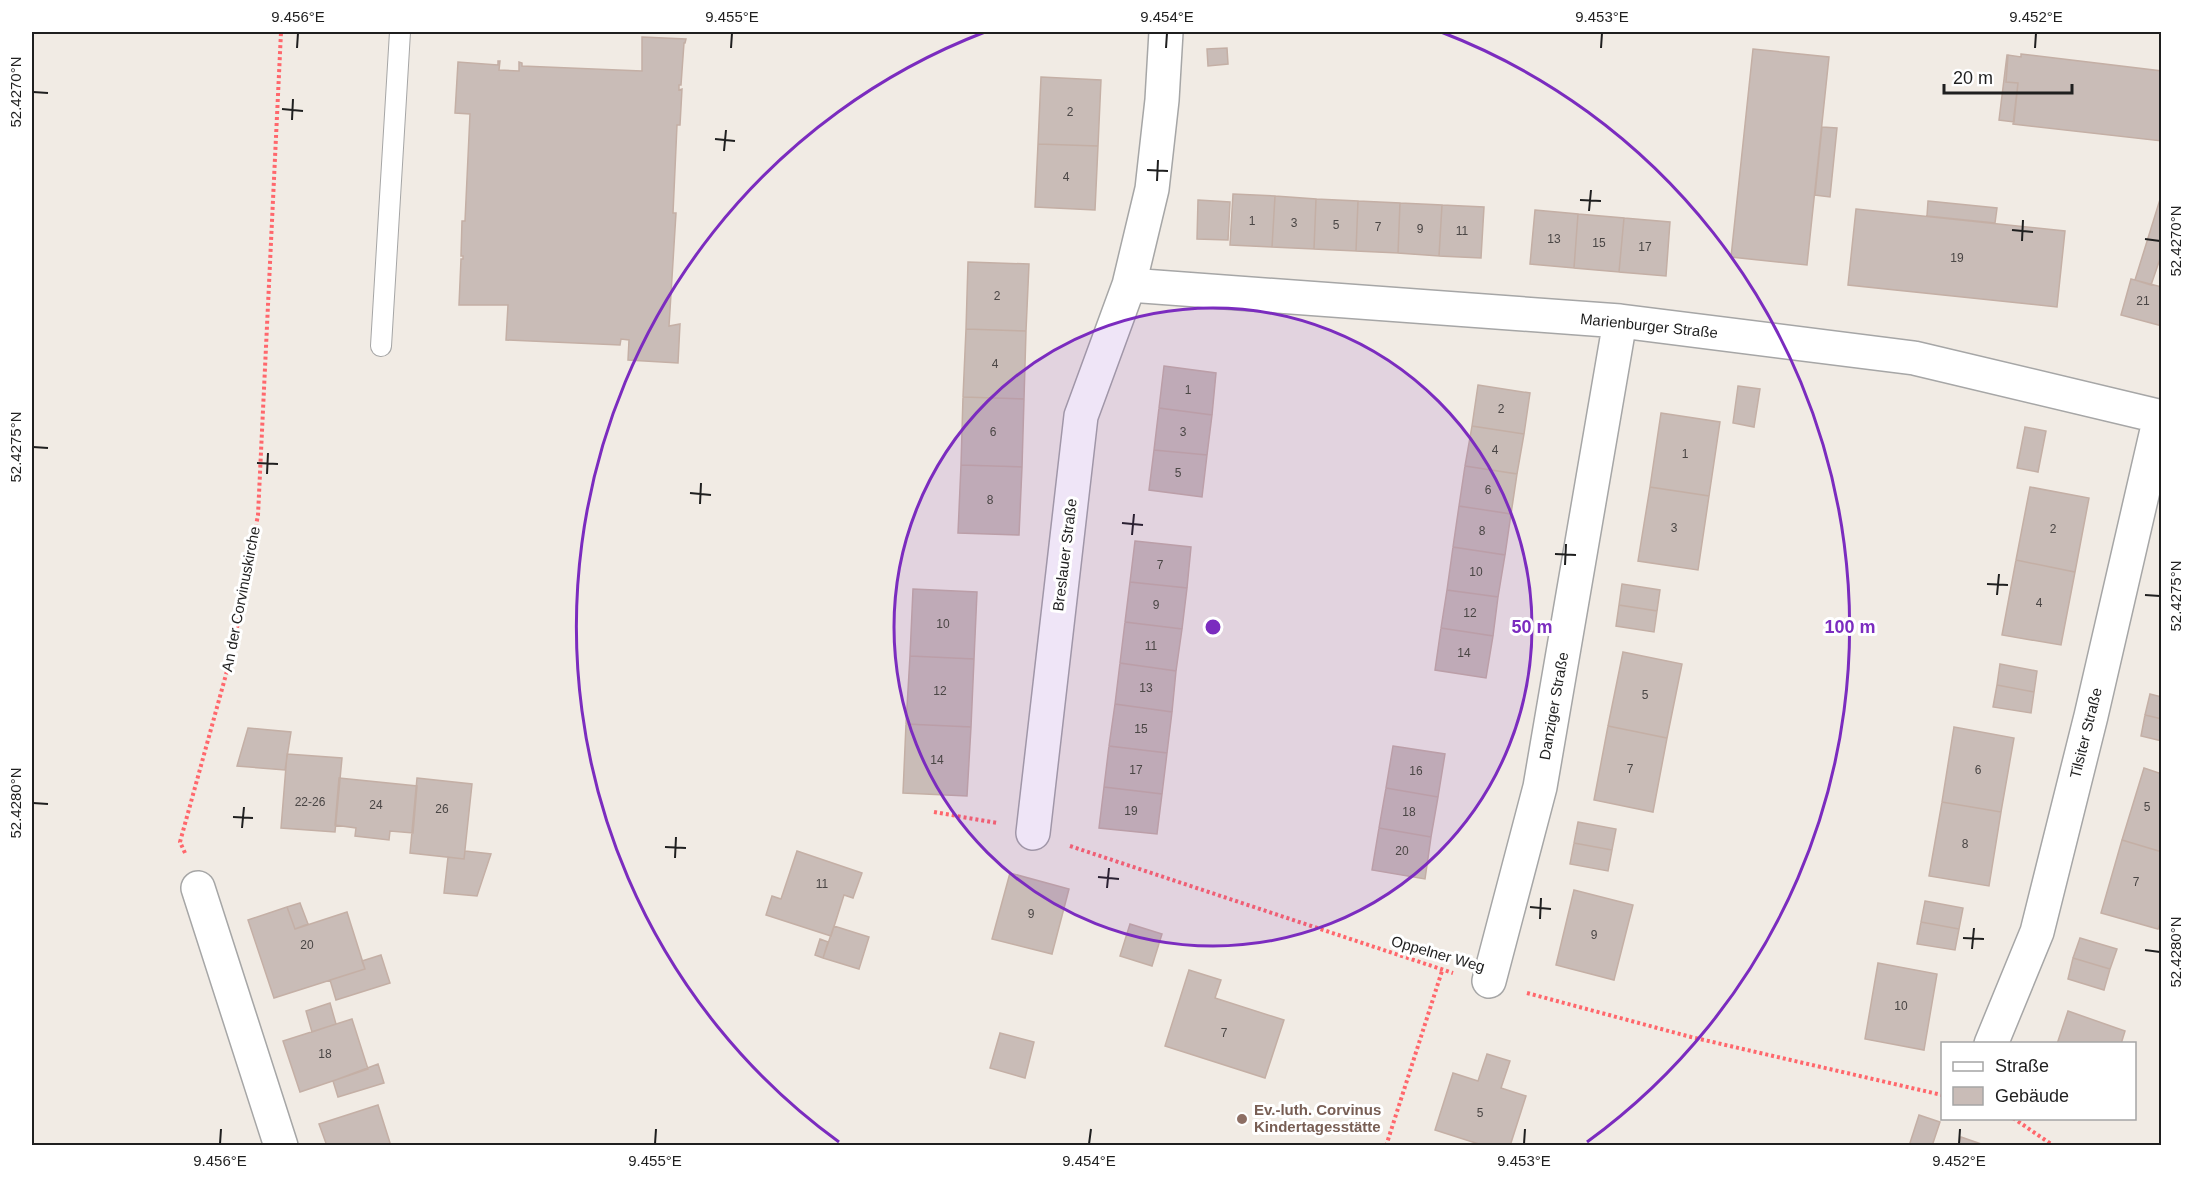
<svg xmlns="http://www.w3.org/2000/svg" width="2193" height="1177" viewBox="0 0 2193 1177" font-family="Arial,sans-serif">
  <rect width="100%" height="100%" fill="#f1ebe4"/>
  <path fill="#c9bcb7" stroke="#c4afa5" stroke-width="1.5" d="M642 37 686 39 685 43H684L681 85H679V90L682 89 680 125H677L673 213H676L669 326 680 324 678 363 628 360 629 340 621 339 620 345 506 340 508 305H459L461 259H463V256H461L462 221H465L470 114 455 113 458 62 498 65V61H500L499 70 519 71V62L522 63V66L642 71Z
    M1227 48 1228 64 1208 66 1207 49Z
    M1753 49 1829 57 1807 265 1731 257Z
    M2021 54 2162 71V141L2013 124 2018 83 2006 82 2008 55 2021 57Z
    M2007 55H2008L2006 82 2018 83 2014 122 1999 120Z
    M1041 77 1101 80 1098 146 1038 144Z
    M1822 127 1837 128 1830 197 1815 195Z
    M1038 144 1098 146 1095 210 1035 207Z
    M2162 193V253L2151 285 2135 280Z
    M1233 194 1275 196 1272 247 1230 245Z
    M1275 196 1316 199 1314 249 1272 247Z
    M1316 199 1358 201 1356 251 1314 249Z
    M1198 200 1230 202 1228 240 1197 239Z
    M1358 201 1400 203 1398 253 1356 251Z
    M1928 201 1997 208 1995 223 1927 216Z
    M1400 203 1442 205 1439 256 1398 253Z
    M1442 205 1484 207 1481 258 1439 256Z
    M1856 209 2065 231 2057 307 1848 285Z
    M1535 210 1578 214 1574 268 1530 264Z
    M1578 214 1624 218 1619 272 1574 268Z
    M1624 218 1670 222 1666 276 1619 272Z
    M968 262 1029 264 1026 331 966 329Z
    M2131 279 2162 287V326L2121 315Z
    M966 329 1026 331 1024 399 963 397Z
    M1164 366 1216 373 1212 415 1159 408Z
    M1478 385 1530 393 1524 434 1472 426Z
    M1738 386 1760 389 1754 427 1733 423Z
    M963 397 1024 399 1022 467 961 465Z
    M1159 408 1212 415 1207 455 1154 450Z
    M1661 413 1720 422 1709 496 1650 487Z
    M1472 426 1524 434 1517 474 1465 466Z
    M2025 427 2046 431 2038 472 2017 468Z
    M1154 450 1207 455 1202 497 1149 490Z
    M961 465 1022 467 1019 535 958 533Z
    M1465 466 1517 474 1511 514 1459 506Z
    M1650 487 1709 496 1698 570 1638 561Z
    M2030 487 2089 498 2075 572 2016 560Z
    M1459 506 1511 514 1505 555 1453 547Z
    M1135 541 1191 547 1187 588 1130 582Z
    M1453 547 1505 555 1498 597 1447 590Z
    M2016 560 2075 572 2061 645 2002 635Z
    M1130 582 1187 588 1182 629 1125 622Z
    M1622 584 1660 590 1657 611 1619 605Z
    M913 589 977 592 974 659 910 656Z
    M1447 590 1498 597 1493 636 1441 628Z
    M1619 605 1657 611 1654 632 1616 626Z
    M1125 622 1182 629 1176 671 1120 663Z
    M1441 628 1493 636 1486 678 1435 670Z
    M1623 652 1682 664 1667 738 1608 726Z
    M910 656 974 659 971 727 906 724Z
    M1120 663 1176 671 1172 712 1115 704Z
    M2000 664 2037 671 2034 692 1997 685Z
    M1997 685 2034 692 2031 713 1993 707Z
    M2150 694 2162 697V719L2145 715Z
    M1115 704 1172 712 1167 753 1109 746Z
    M2145 715 2162 719V741L2141 736Z
    M906 724 971 727 967 796 903 793Z
    M1608 726 1667 738 1653 812 1594 800Z
    M1954 727 2014 738 2001 812 1942 802Z
    M248 728 291 732 285 770 237 766Z
    M1109 746 1167 753 1162 794 1104 787Z
    M1393 746 1445 754 1438 797 1386 788Z
    M287 754 342 758 335 832 281 828Z
    M2144 768 2162 774V852L2122 840Z
    M339 778 417 786 413 833 390 831 389 840 355 836 356 828 335 825Z
    M417 778 472 784 464 859 410 853Z
    M1104 787 1162 794 1157 834 1099 828Z
    M1386 788 1438 797 1431 837 1379 828Z
    M1942 802 2001 812 1989 886 1929 876Z
    M1578 822 1616 829 1612 850 1574 843Z
    M1379 828 1431 837 1425 879 1372 870Z
    M2122 840 2162 852V918L2158 929 2101 913Z
    M1574 843 1612 850 1608 871 1570 864Z
    M465 851 491 854 477 896 444 893 448 857 464 859Z
    M797 851 862 873 853 898 844 895 831 936 766 915 772 896 781 899Z
    M1010 873 1069 889 1052 954 992 939Z
    M1574 890 1633 905 1614 980 1556 965Z
    M1925 901 1963 908 1959 929 1921 922Z
    M300 903 308 924 295 929 287 907Z
    M287 907 295 929 347 912 365 969 274 998 248 920Z
    M1921 922 1959 929 1955 950 1917 944Z
    M1130 924 1162 934 1152 966 1120 956Z
    M834 926 869 937 859 969 823 958Z
    M2080 938 2117 949 2110 969 2073 958Z
    M820 939 828 942 823 958 815 955Z
    M381 955 390 983 336 1000 330 980 365 969 362 961Z
    M2073 958 2110 969 2104 990 2068 979Z
    M1878 963 1937 974 1924 1050 1865 1039Z
    M1189 970 1221 980 1215 998 1284 1020 1265 1078 1165 1046Z
    M330 1003 336 1024 312 1032 306 1011Z
    M2068 1011 2125 1031 2121 1044H2057Z
    M352 1019 368 1069 300 1092 283 1041Z
    M1000 1033 1034 1042 1025 1078 990 1068Z
    M1487 1054 1510 1061 1501 1088 1526 1096 1510 1146H1485L1435 1130 1453 1073 1478 1081Z
    M378 1064 384 1083 338 1097 333 1081Z
    M378 1105 391 1146H327L319 1124Z
    M1919 1115 1940 1122 1932 1146H1909Z
    M1961 1137 1987 1146H1958Z"/>
  <g fill="none" stroke-linecap="round" stroke-linejoin="round">
    <defs>
      <path id="lane" d="M381 346 400 32"/>
      <path id="street" d="M1129 285 1620 321 1914 358 2162 417
        M1033 833 1081 416 1129 285 1152 189 1162 100 1166 32
        M198 888 281 1146
        M1489 981 1540 787 1620 321
        M1991 1044 2037 932 2091 716 2160 417"/>
    </defs>
    <use href="#lane" stroke="#a6a6a6" stroke-width="22"/>
    <use href="#street" stroke="#a6a6a6" stroke-width="36"/>
    <path stroke="#ff676c" stroke-width="4" stroke-dasharray="3 3" stroke-linecap="butt" d="M934 812 997 823
      M1070 846 1453 973
      M185 853 180 842 233 649 258 515 281 32
      M1527 993 1691 1037 1942 1095
      M2013 1118 2054 1146
      M1386 1146 1442 971"/>
    <use href="#lane" stroke="#fff" stroke-width="20"/>
    <use href="#street" stroke="#fff" stroke-width="33"/>
  </g>
  <path fill="none" stroke="#1f1f1f" stroke-width="2" d="M297 48 298 33M731 48 732 33M1166 48 1167 33M1601 48 1602 33M2035 48 2036 33M33 92 48 93M282 109 303 111M292 120 293 99M715 139 735 141M724 151 726 130M1147 170 1168 171M1157 181 1158 160M1580 200 1601 201M1589 211 1591 190M2012 230 2033 232M2145 239 2160 241M2022 241 2023 220M33 447 48 448M257 463 278 464M267 474 268 453M690 493 711 495M700 504 701 483M1122 523 1143 525M1132 535 1134 514M1555 554 1576 555M1565 565 1566 544M1987 584 2008 585M1997 595 1999 574M2145 595 2160 596M33 803 48 804M233 817 253 818M242 828 244 807M665 847 686 848M675 858 676 837M1098 877 1119 879M1107 888 1109 868M1530 907 1551 909M1540 919 1541 898M1963 938 1984 939M1972 949 1974 928M2145 950 2160 952M220 1144 221 1129M655 1144 656 1129M1089 1144 1091 1129M1524 1144 1525 1129M1959 1144 1960 1129"/>
  <circle cx="1213" cy="627" r="319" fill="#7b2cbf" fill-opacity=".12"/>
  <g fill="none" stroke="#7b2cbf" stroke-width="3">
    <circle cx="1213" cy="627" r="319"/>
    <path d="M839 1142A637 637 0 0 1 985 32M1441 32A637 637 0 0 1 1587 1142"/>
  </g>
  <circle fill="#8d6e63" stroke="#fff" stroke-width="2" cx="1242" cy="1119" r="6"/>
  <g text-anchor="middle" stroke-width="6" stroke-linejoin="round" paint-order="stroke">
    <g font-size="12" fill="#4a4645">
      <text x="1070" y="116">2</text>
      <text x="1066" y="181">4</text>
      <text x="1252" y="225">1</text>
      <text x="1294" y="227">3</text>
      <text x="1336" y="229">5</text>
      <text x="1378" y="231">7</text>
      <text x="1420" y="233">9</text>
      <text x="1462" y="235">11</text>
      <text x="1554" y="243">13</text>
      <text x="1599" y="247">15</text>
      <text x="1645" y="251">17</text>
      <text x="1957" y="262">19</text>
      <text x="997" y="300">2</text>
      <text x="2143" y="305">21</text>
      <text x="995" y="368">4</text>
      <text x="1188" y="394">1</text>
      <text x="1501" y="413">2</text>
      <text x="993" y="436">6</text>
      <text x="1183" y="436">3</text>
      <text x="1495" y="454">4</text>
      <text x="1685" y="458">1</text>
      <text x="1178" y="477">5</text>
      <text x="1488" y="494">6</text>
      <text x="990" y="504">8</text>
      <text x="1674" y="532">3</text>
      <text x="2053" y="533">2</text>
      <text x="1482" y="535">8</text>
      <text x="1160" y="569">7</text>
      <text x="1476" y="576">10</text>
      <text x="2039" y="607">4</text>
      <text x="1156" y="609">9</text>
      <text x="1470" y="617">12</text>
      <text x="943" y="628">10</text>
      <text x="1151" y="650">11</text>
      <text x="1464" y="657">14</text>
      <text x="1146" y="692">13</text>
      <text x="940" y="695">12</text>
      <text x="1645" y="699">5</text>
      <text x="1141" y="733">15</text>
      <text x="937" y="764">14</text>
      <text x="1630" y="773">7</text>
      <text x="1136" y="774">17</text>
      <text x="1978" y="774">6</text>
      <text x="1416" y="775">16</text>
      <text x="310" y="806">22-26</text>
      <text x="376" y="809">24</text>
      <text x="2147" y="811">5</text>
      <text x="442" y="813">26</text>
      <text x="1131" y="815">19</text>
      <text x="1409" y="816">18</text>
      <text x="1965" y="848">8</text>
      <text x="1402" y="855">20</text>
      <text x="2136" y="886">7</text>
      <text x="822" y="888">11</text>
      <text x="1031" y="918">9</text>
      <text x="1594" y="939">9</text>
      <text x="307" y="949">20</text>
      <text x="1901" y="1010">10</text>
      <text x="1224" y="1037">7</text>
      <text x="325" y="1058">18</text>
      <text x="1480" y="1117">5</text>
    </g>
    <g font-size="15" fill="#1f1f1f" stroke="#fff">
      <text transform="translate(1649 326) rotate(6)" y="5">Marienburger Straße</text>
      <text transform="translate(1065 555) rotate(-83)" y="5">Breslauer Straße</text>
      <text transform="translate(241 599) rotate(-79)" y="5">An der Corvinuskirche</text>
      <text transform="translate(1554 706) rotate(-80)" y="5">Danziger Straße</text>
      <text transform="translate(2086 733) rotate(-76)" y="5">Tilsiter Straße</text>
      <text transform="translate(1438 954) rotate(16)" y="5">Oppelner Weg</text>
    </g>
    <g font-size="15" font-weight="bold" fill="#785e54" stroke="#fff" text-anchor="start">
      <text x="1254" y="1115">Ev.-luth. Corvinus<tspan x="1254" dy="17">Kindertagesstätte</tspan></text>
    </g>
  </g>
  <circle cx="1213" cy="627" r="9" fill="#7b2cbf" stroke="#fff" stroke-width="3"/>
  <g font-size="18" text-anchor="middle" font-weight="bold" fill="#7b2cbf" stroke="#fff" stroke-width="6" stroke-linejoin="round" paint-order="stroke">
    <text x="1532" y="633">50 m</text>
    <text x="1850" y="633">100 m</text>
  </g>
  <rect width="2193" height="1177" fill="none" stroke="#ffffff" stroke-width="66"/>
  <rect x="1941" y="1042" width="195" height="78" fill="#ffffff" stroke="#a5a5a5" stroke-width="1.5"/>
  <rect x="1953" y="1062" width="30" height="9" fill="#ffffff" stroke="#a5a5a5" stroke-width="1.5"/>
  <text x="1995" y="1072" font-size="18" fill="#1f1f1f">Straße</text>
  <rect x="1953" y="1087" width="30" height="18" fill="#c9bcb7" stroke="#a5a5a5" stroke-width="1.5"/>
  <text x="1995" y="1102" font-size="18" fill="#1f1f1f">Gebäude</text>
  <path d="M1944 84v9h128v-9" fill="none" stroke="#1f1f1f" stroke-width="3"/>
  <text x="1953" y="84" font-size="18" fill="#1f1f1f" stroke="#ffffff" stroke-width="4.5" paint-order="stroke">20 m</text>
  <rect x="33" y="33" width="2127" height="1111" fill="none" stroke="#1f1f1f" stroke-width="2"/>
  <g font-size="15" text-anchor="middle" fill="#1f1f1f">
    <text x="298" y="22">9.456°E</text>
    <text x="732" y="22">9.455°E</text>
    <text x="1167" y="22">9.454°E</text>
    <text x="1602" y="22">9.453°E</text>
    <text x="2036" y="22">9.452°E</text>
    <text transform="translate(16 92) rotate(-90)" y="5">52.4270°N</text>
    <text transform="translate(2176 241) rotate(-90)" y="5">52.4270°N</text>
    <text transform="translate(16 447) rotate(-90)" y="5">52.4275°N</text>
    <text transform="translate(2176 596) rotate(-90)" y="5">52.4275°N</text>
    <text transform="translate(16 803) rotate(-90)" y="5">52.4280°N</text>
    <text transform="translate(2176 952) rotate(-90)" y="5">52.4280°N</text>
    <text x="220" y="1166">9.456°E</text>
    <text x="655" y="1166">9.455°E</text>
    <text x="1089" y="1166">9.454°E</text>
    <text x="1524" y="1166">9.453°E</text>
    <text x="1959" y="1166">9.452°E</text>
  </g>
</svg>
